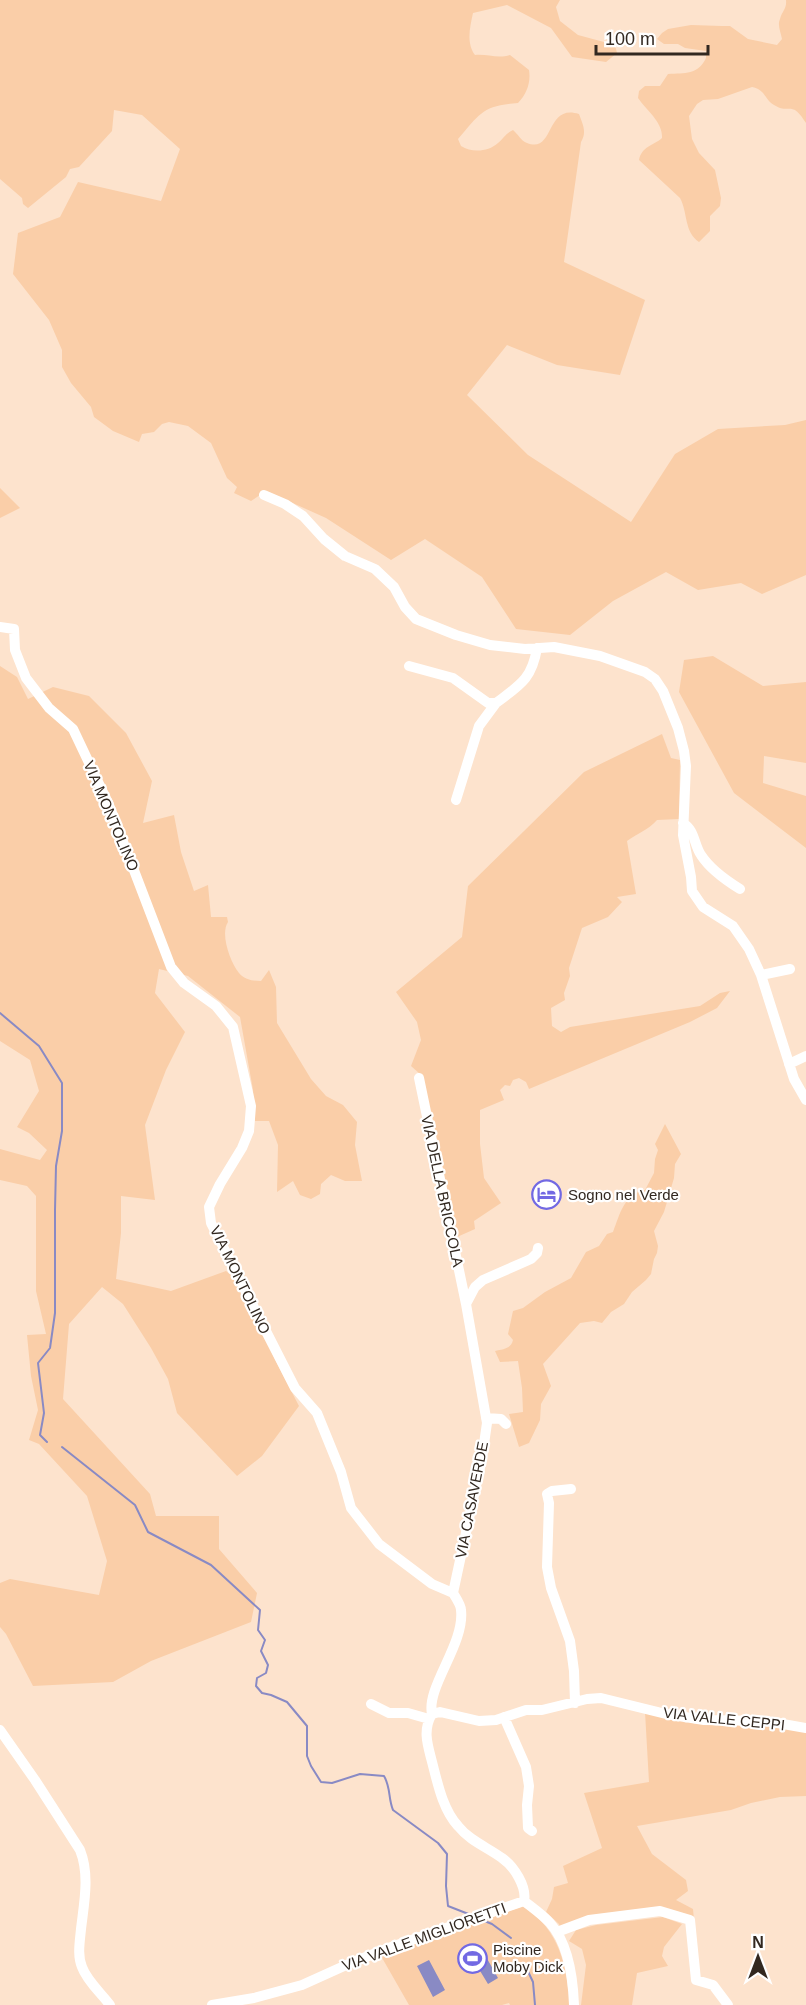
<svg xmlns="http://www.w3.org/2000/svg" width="806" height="2005" viewBox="0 0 806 2005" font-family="Helvetica,sans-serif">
  <rect width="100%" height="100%" fill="#fde3cd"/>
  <path fill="#facea8" d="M0 0H560L556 7 560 21 578 35 615 45 617 53 606 62 572 57 551 28 507 5 473 13C470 27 466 43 475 55 488 54 498 59 510 55L529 70C531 82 527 94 518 103 482 106 481 113 458 139L461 146C472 153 488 152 498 143 504 138 505 134 513 130 518 134 521 141 527 143 555 154 545 103 579 114 583 125 587 132 581 142L564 262 645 300 620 375 557 365 507 345 467 395 528 455 631 522 675 454 718 429 785 425 806 420V575L762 594 741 583 698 590 666 572 613 601 570 635 516 629 482 577 425 539 391 560 326 518 266 491 251 501 234 493 237 487 227 478 211 443 188 426 169 422 162 424 154 432 142 434 139 442 113 431 94 417 91 407 71 383 62 367V350L49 320 13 274 18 233 60 217 78 182 161 201 180 149 142 115 114 110 112 131 79 167 70 169 66 177 28 208 23 204 22 198 0 179Z
    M786 0H806V123C791 99 790 115 774 105 764 99 766 90 752 87L718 99 703 100 697 104 689 116 692 139 699 153 715 170 721 198 720 206 710 216V231L699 242C684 232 688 213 680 198L639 160C642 146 653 146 662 138 663 122 647 111 638 98L639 91 645 86H660L668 74C685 73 698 75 706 58V51L685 48 678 44H664L657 39 662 33 668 29 691 25 722 26H730L748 39 777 45 782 39C781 33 777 25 780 19 782 11 787 9 786 0Z
    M0 488 20 508 0 518Z
    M713 656 763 686 806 682V763L764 756 763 783 806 796V848L734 793 679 692 684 660Z
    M0 666 17 677 28 699 53 687 89 696 126 733 152 781 143 823 174 815 181 852 194 891 208 885 211 917H227L228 922C220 934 230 962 239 973 245 980 253 981 261 981L269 970 276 987 277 1023 311 1079 326 1096 343 1105 357 1122 355 1145 362 1181H345L331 1175 321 1184 320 1194 311 1199 300 1195 293 1181 277 1192 278 1145 269 1121H255L253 1090 240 1017 188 976 159 969 155 993 185 1032 166 1070 145 1125 155 1200 121 1196V1233L116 1279 171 1291 226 1271 231 1275 299 1406 262 1456 237 1476 177 1413 168 1379 151 1348 123 1304 102 1287 69 1324 63 1399 150 1494 156 1516H219V1549L257 1593 251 1622 151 1661 113 1682 33 1686 6 1634 0 1627V1583L10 1579 99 1595 107 1561 87 1496 39 1444 29 1440 38 1410 31 1376 27 1335 46 1334 36 1291V1196L27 1186 0 1180V1149L40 1160 47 1150 29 1133 17 1127 39 1091 30 1060 0 1041Z
    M662 734 671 758 680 760 679 819 657 820C648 830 638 833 627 841L636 894 617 897 622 902 608 917 582 928 569 968 570 976 564 993 565 1000 551 1008 552 1026 561 1032 570 1027 700 1006 720 993 730 991 717 1008 690 1022 529 1089 526 1082 519 1078 513 1080 510 1086 505 1085 500 1090 504 1100 480 1110V1144L484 1178 501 1203 474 1221 475 1229 457 1237 420 1074 411 1066 421 1040 417 1022 396 992 462 937 468 886 584 772Z
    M665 1124 681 1154 675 1164 674 1178 664 1212 654 1231 658 1246 657 1253 654 1259 651 1274 646 1280 632 1292 624 1304 611 1312 602 1323 594 1321 580 1323 543 1364 551 1386 541 1404 540 1420 529 1443 519 1447 509 1414 523 1412 522 1388 518 1361 500 1362 495 1351C503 1349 511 1349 513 1340L508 1334 513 1311 523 1308 545 1292 571 1278 586 1252 599 1246 607 1234 613 1232C620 1214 624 1194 645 1190L654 1173 655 1159 658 1150 655 1144Z
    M645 1712 764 1724 806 1732V1796L780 1797 751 1803 731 1810 637 1826 652 1854 686 1880 688 1891 676 1900 693 1909 694 1920 659 1908 560 1928 559 1924 546 1912 552 1899 554 1887 568 1883 563 1866 602 1848 584 1793 649 1782Z
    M524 1906C560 1932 566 1963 570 2005H510L509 2003 502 2005H409L381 1956Z
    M663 1917 682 1924 664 1947 662 1956 668 1966 637 1973 632 2005H581L586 1965 582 1949 569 1941 576 1930 596 1925Z"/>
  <path fill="#898ac4" d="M485 1955 498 1978 488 1984 474 1961Z
    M429 1960 445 1990 433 1997 417 1966Z"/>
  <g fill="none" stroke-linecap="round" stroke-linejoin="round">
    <path stroke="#898ac4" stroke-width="2" d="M0 1013 39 1046 62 1083V1131L56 1166 55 1210V1313L50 1348 38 1363 44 1413 40 1435 47 1442
      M62 1447 135 1505 148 1532 211 1565 260 1610 258 1630 265 1640 261 1651 268 1665 266 1673 257 1678 256 1686 262 1693 271 1695 287 1702 307 1726V1756L311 1766 321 1782 332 1783 360 1774 384 1776C391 1788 388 1798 393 1810L438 1843 447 1854 446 1886 448 1906 471 1915
      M482 1920 492 1924 511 1938
      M524 1963 533 1982 535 2005"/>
    <path stroke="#fff" stroke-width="10" d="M264 495 285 504 303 516 324 539 345 556 375 569 394 587 405 607 416 619 456 635 490 645 525 649 554 647 600 656 645 672 655 679 663 691 678 728 684 751 686 766 683 835 691 877 692 891 703 907 733 926 749 949 761 975 794 1079 806 1100
      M0 627 14 629 15 650 26 678 49 708 73 729 109 805 171 967 184 983 216 1006 233 1027 251 1106 249 1131 242 1148 220 1184 209 1207 211 1223 295 1388 317 1413 341 1472 351 1508 379 1544 432 1584 453 1593
      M409 666 453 678 488 703H496C520 685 532 679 537 648
      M456 800 479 726 496 703
      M683 823C695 830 694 845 701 855 710 869 727 881 740 889
      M761 975 790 969
      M789 1064 806 1056
      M419 1078 466 1304
      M486 1418 501 1419 506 1424
      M571 1489 552 1491 547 1494 549 1503 547 1567 551 1588 570 1641 574 1671 575 1703
      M371 1704 389 1713H408L429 1719
      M432 1714C426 1687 465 1644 461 1610 461 1605 456 1598 453 1593L482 1458 487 1423 466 1304 475 1287 483 1280 531 1259 537 1253 538 1248
      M432 1714 440 1712 479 1721 496 1720 526 1710H542L587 1699 601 1698 666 1714 704 1720 766 1721 806 1728
      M504 1717 526 1767 529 1786 527 1805 528 1828 532 1831
      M0 1730 35 1780 80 1850C90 1875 84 1903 81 1929 80 1941 77 1955 82 1967 87 1981 101 1993 110 2005
      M524 1901C533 1908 543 1915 550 1923 569 1944 573 1978 574 2005
      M557 1932 589 1920 660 1911 690 1920 696 1980 713 1985 728 2005
      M212 2005 254 1998 302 1985 353 1962 394 1946 524 1901C527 1887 514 1866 502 1858 487 1847 470 1841 458 1826 442 1809 437 1780 431 1758 427 1743 423 1729 432 1714"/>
  </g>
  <defs>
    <symbol id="hotel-ring" viewBox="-11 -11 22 22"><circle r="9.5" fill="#fff" stroke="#7269e3" stroke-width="1.5"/><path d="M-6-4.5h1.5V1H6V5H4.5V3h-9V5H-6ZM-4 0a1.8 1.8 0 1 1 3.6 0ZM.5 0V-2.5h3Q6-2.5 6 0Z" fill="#7269e3"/></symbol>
    <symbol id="stadium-ring" viewBox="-11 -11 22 22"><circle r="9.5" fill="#fff" stroke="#7269e3" stroke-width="1.5"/><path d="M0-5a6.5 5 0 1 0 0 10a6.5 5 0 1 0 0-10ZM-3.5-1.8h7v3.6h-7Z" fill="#7269e3"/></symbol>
  </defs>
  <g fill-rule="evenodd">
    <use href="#hotel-ring" x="530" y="1178" width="33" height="33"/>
    <use href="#stadium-ring" x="456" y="1942" width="33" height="33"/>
  </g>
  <g text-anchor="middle" stroke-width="4.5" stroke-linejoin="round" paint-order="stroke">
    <g font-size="15" fill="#322820" stroke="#fff">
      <text transform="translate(111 816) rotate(67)" y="5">VIA MONTOLINO</text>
      <text transform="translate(442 1191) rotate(78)" y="5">VIA DELLA BRICCOLA</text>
      <text transform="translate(240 1280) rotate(64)" y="5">VIA MONTOLINO</text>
      <text transform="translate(472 1500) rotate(-79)" y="5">VIA CASAVERDE</text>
      <text transform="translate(724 1719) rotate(6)" y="5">VIA VALLE CEPPI</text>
      <text transform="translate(424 1937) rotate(-20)" y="5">VIA VALLE MIGLIORETTI</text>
    </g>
    <g font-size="15" fill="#322820" stroke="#fff" text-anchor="start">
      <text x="568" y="1200">Sogno nel Verde</text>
      <text x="493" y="1955">Piscine<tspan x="493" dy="17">Moby Dick</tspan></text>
    </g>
  </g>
  <g transform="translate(758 1957)" stroke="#ffffff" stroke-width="4.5" paint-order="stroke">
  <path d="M0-4.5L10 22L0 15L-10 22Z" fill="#322820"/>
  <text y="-9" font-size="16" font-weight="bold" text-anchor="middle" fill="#322820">N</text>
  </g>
  <path d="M596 45v9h112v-9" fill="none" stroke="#322820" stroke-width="3"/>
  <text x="605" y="45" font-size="18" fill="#322820" stroke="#ffffff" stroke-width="4.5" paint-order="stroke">100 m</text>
</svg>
